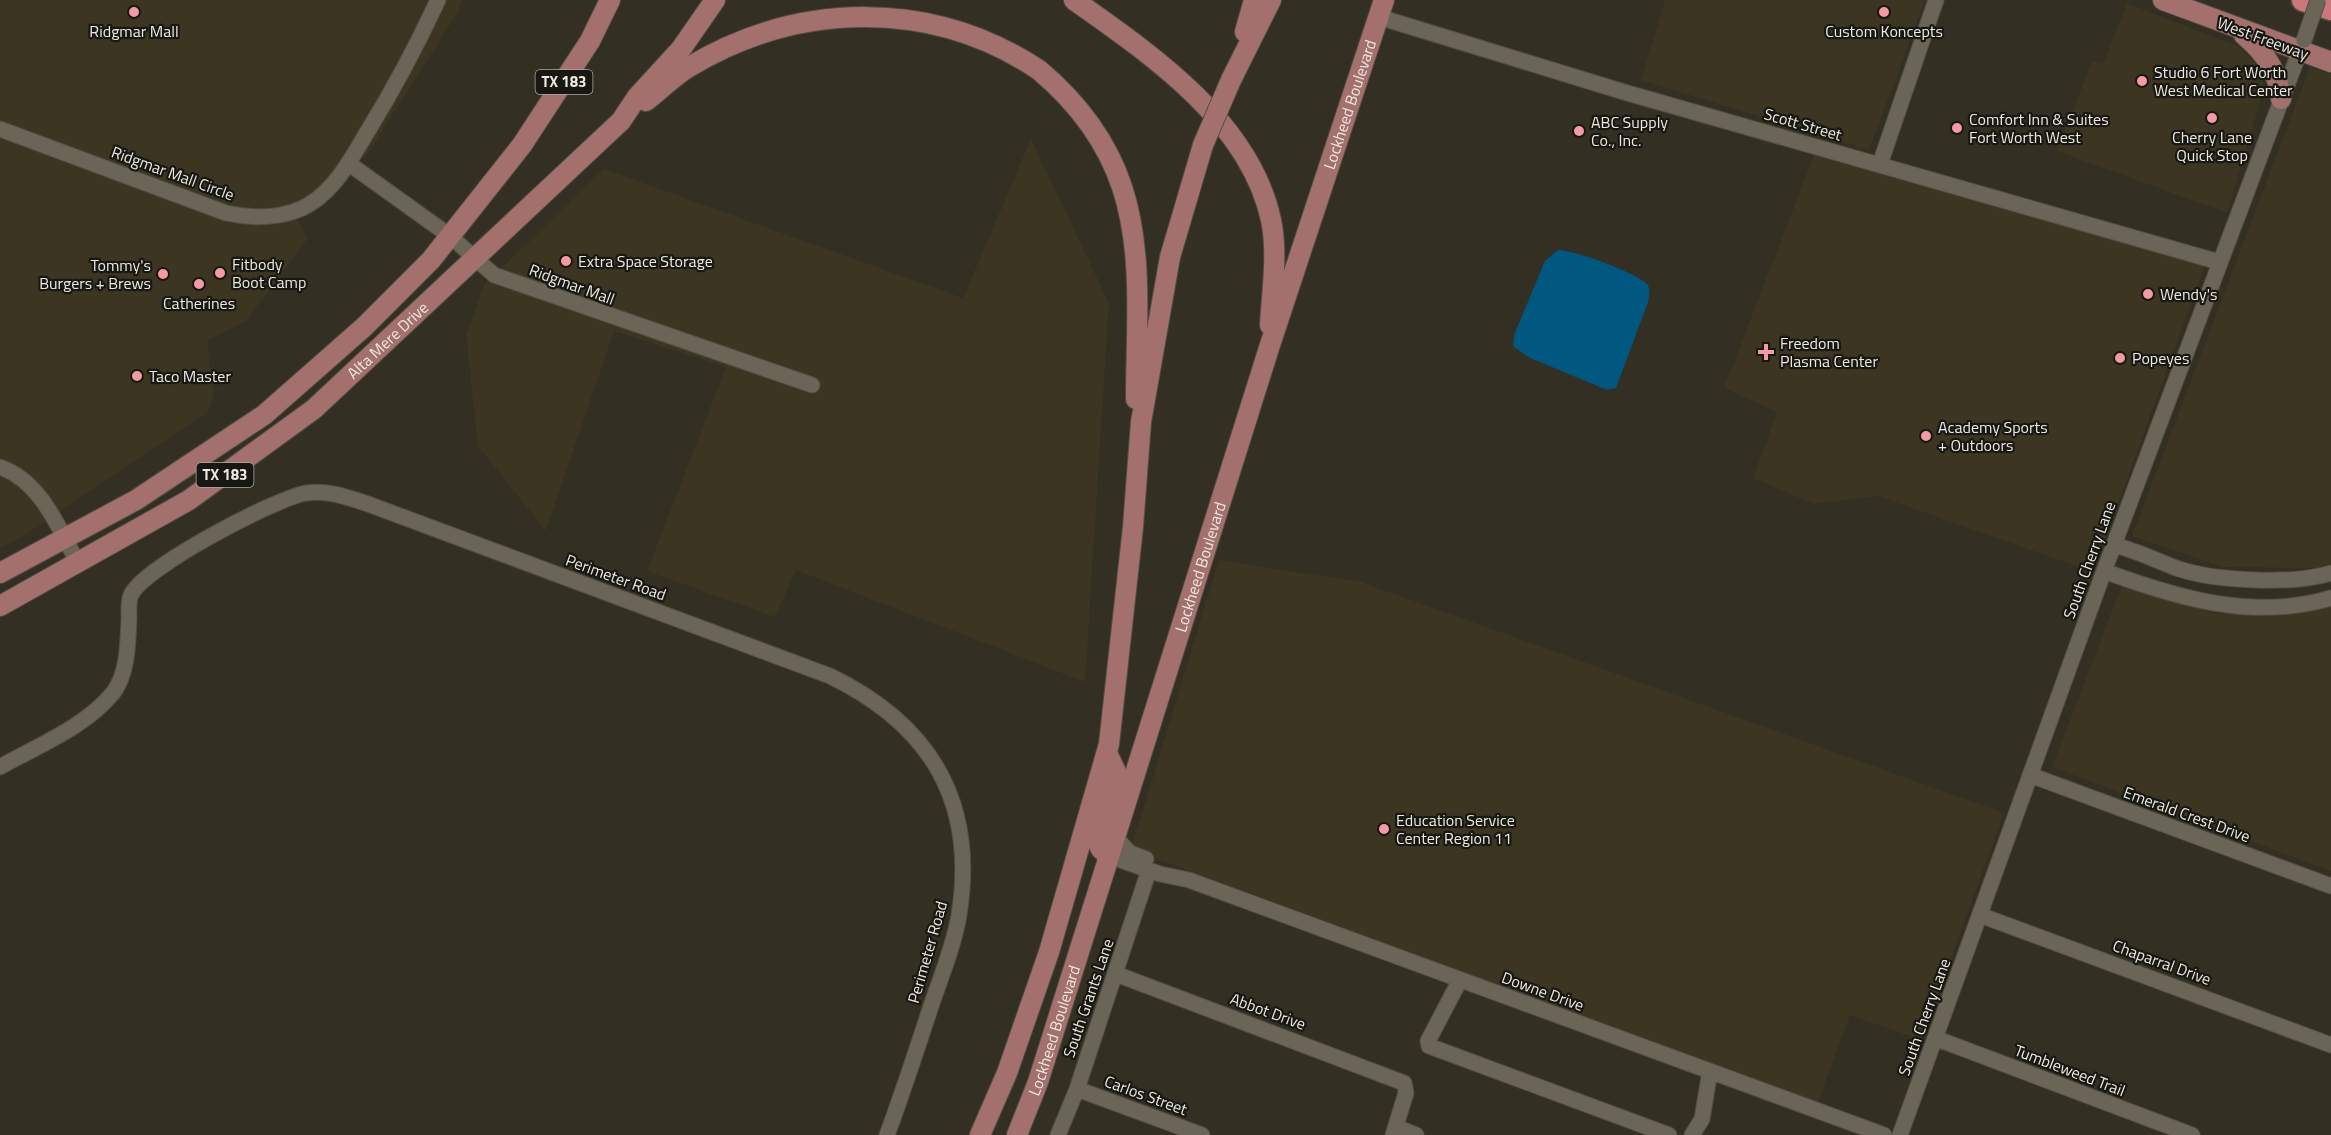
<svg xmlns="http://www.w3.org/2000/svg" width="2331" height="1135" viewBox="0 0 2331 1135" font-family="'Titillium Web',sans-serif">
  <rect width="100%" height="100%" fill="#332f23"/>
  <path fill="#3b3522" d="M0 0H462L458 12 368 153 296 218 308 238 246 321 207 341 214 395 208 412 26 534 0 548Z
    M1665 0H1925L1869 150 1641 80Z
    M2127 3 2239 47 2263 71V92L2227 213 2057 151 2092 61 2103 64Z
    M2310 67 2331 74V563L2320 568 2223 567 2132 536Z
    M1031 139 1109 303 1085 682 796 570 775 617 647 571 726 367 614 331 546 531 478 446 466 335 484 285 604 169 963 298Z
    M1814 155 2205 266 2093 572 1878 496 1814 504 1753 478 1777 412 1724 388Z
    M1219 560 1361 582 2004 813 1921 1040 1850 1015 1818 1102 1131 849Z
    M2122 585 2217 614 2305 610 2331 605V871L2052 767Z"/>
  <path fill="#00577f" d="M1558 250C1574 250 1635 272 1647 284 1651 289 1649 296 1648 302L1616 388 1607 390 1528 357 1513 346 1514 335 1545 261Z"/>
  <g fill="none" stroke-linecap="round" stroke-linejoin="round">
    <defs>
      <path id="minor" d="M1379 17 1624 92 2219 262
        M0 129 226 213C253 219 286 219 310 204 338 186 352 157 369 129 395 87 417 45 438 0
        M348 163 450 236 494 275 812 385
        M1880 164 1936 0
        M0 467C41 481 59 529 78 563
        M2113 545C2136 550 2157 561 2179 569 2216 581 2294 585 2331 573
        M2104 571C2177 598 2253 621 2331 598
        M0 767C39 745 85 727 113 693 128 674 128 641 129 618 129 611 128 601 131 595 144 567 274 499 306 493 328 490 347 497 368 504L830 676C931 725 977 802 959 915 954 945 941 977 931 1006 917 1049 903 1092 887 1135
        M2030 775 2331 886
        M1115 837 1130 853 1146 859
        M1109 856 1160 874 1189 880 1884 1135
        M1980 915 2331 1045
        M1116 974 1404 1083 1406 1093 1393 1135
        M1460 980 1428 1041 1429 1046 1669 1135
        M1935 1038 2192 1135
        M1077 1089 1202 1135
        M1396 1127 1416 1135
        M1058 1135 1077 1089 1149 870
        M1692 1135 1702 1119 1710 1071
        M1900 1135 2104 571 2304 40"/>
      <g id="major">
        <path d="M1074 0C1152 55 1250 122 1271 220 1278 253 1272 291 1270 325"/>
        <path d="M2163 0 2331 62"/>
        <path d="M1245 32 1254 0"/>
        <path d="M2244 35C2265 53 2278 71 2281 99"/>
        <path d="M1231 80 1271 0"/>
        <path d="M646 101C660 90 674 76 689 67 801 0 934 0 1039 70 1077 102 1106 139 1122 187 1144 253 1136 330 1136 399"/>
        <path d="M0 573 136 500 264 415 364 327 431 260 522 145 590 41 610 0"/>
        <path id="s1" d="M0 606 189 500 314 409 621 121 637 97 681 49 715 0"/>
        <path d="M1107 753 1117 774 1098 843 1101 849 1109 856"/>
        <path d="M980 1135 1007 1073 1049 952 1109 744 1133 527 1141 422 1170 257 1203 145"/>
        <path id="s2" d="M1017 1135 1038 1082 1269 348 1384 0"/>
      </g>
      <path id="highway" d="M2303 0 2331 9"/>
    </defs>
    <use href="#minor" stroke="#514e43" stroke-width="17"/>
    <use href="#major" stroke="#514e43" stroke-width="22"/>
    <use href="#highway" stroke="#514e43" stroke-width="25"/>
    <use href="#minor" stroke="#6a6557" stroke-width="15"/>
    <use href="#major" stroke="#a4706d" stroke-width="20"/>
    <use href="#highway" stroke="#ca787b" stroke-width="22"/>
    <defs>
      <path id="minor-bridge" d="M2304 40 2318 0"/>
      <path id="major-bridge" d="M1203 145 1231 80"/>
    </defs>
    <use href="#minor-bridge" stroke="#514e43" stroke-width="17" stroke-linecap="butt"/>
    <use href="#major-bridge" stroke="#514e43" stroke-width="22" stroke-linecap="butt"/>
    <use href="#minor-bridge" stroke="#6a6557" stroke-width="15"/>
    <use href="#major-bridge" stroke="#a4706d" stroke-width="20"/>
  </g>
  <g fill="#f49aa4" stroke="#191712" stroke-width="2">
    <circle cx="134" cy="12" r="6"/>
    <circle cx="1884" cy="12" r="6"/>
    <circle cx="2142" cy="81" r="6"/>
    <circle cx="2212" cy="118" r="6"/>
    <circle cx="1957" cy="128" r="6"/>
    <circle cx="1579" cy="131" r="6"/>
    <circle cx="566" cy="261" r="6"/>
    <circle cx="220" cy="273" r="6"/>
    <circle cx="163" cy="274" r="6"/>
    <circle cx="199" cy="284" r="6"/>
    <circle cx="2148" cy="294" r="6"/>
    <path d="M1763 343h6v6h6v6h-6v6h-6v-6h-6v-6h6z"/>
    <circle cx="2120" cy="358" r="6"/>
    <circle cx="137" cy="376" r="6"/>
    <circle cx="1926" cy="436" r="6"/>
    <circle cx="1384" cy="829" r="6"/>
  </g>
  <g text-anchor="middle" stroke-width="4.5" stroke-linejoin="round" paint-order="stroke">
    <g fill="#191712" stroke="#acaaa3" stroke-width="1.5">
      <rect x="535.5" y="70" width="57" height="24" rx="4.5"/>
      <rect x="196.5" y="463" width="57" height="24" rx="4.5"/>
    </g>
    <g font-size="15" font-weight="bold" fill="#ebe9e1">
      <text x="564" y="87">TX 183</text>
      <text x="225" y="480">TX 183</text>
    </g>
    <g font-size="16" fill="#ebe9e1" stroke="#191712" text-anchor="start">
      <text x="134" y="37" text-anchor="middle">Ridgmar Mall</text>
      <text x="1884" y="37" text-anchor="middle">Custom Koncepts</text>
      <text x="2154" y="78">Studio 6 Fort Worth<tspan x="2154" dy="18">West Medical Center</tspan></text>
      <text x="1969" y="125">Comfort Inn &amp; Suites<tspan x="1969" dy="18">Fort Worth West</tspan></text>
      <text x="1591" y="128">ABC Supply<tspan x="1591" dy="18">Co., Inc.</tspan></text>
      <text x="2212" y="143" text-anchor="middle">Cherry Lane<tspan x="2212" dy="18">Quick Stop</tspan></text>
      <text x="578" y="267">Extra Space Storage</text>
      <text x="232" y="270">Fitbody<tspan x="232" dy="18">Boot Camp</tspan></text>
      <text x="151" y="271" text-anchor="end">Tommy's<tspan x="151" dy="18">Burgers + Brews</tspan></text>
      <text x="2160" y="300">Wendy's</text>
      <text x="199" y="309" text-anchor="middle">Catherines</text>
      <text x="1780" y="349">Freedom<tspan x="1780" dy="18">Plasma Center</tspan></text>
      <text x="2132" y="364">Popeyes</text>
      <text x="149" y="382">Taco Master</text>
      <text x="1938" y="433">Academy Sports<tspan x="1938" dy="18">+ Outdoors</tspan></text>
      <text x="1396" y="826">Education Service<tspan x="1396" dy="18">Center Region 11</tspan></text>
    </g>
    <g font-size="16" fill="#ebe9e1" stroke="#191712">
      <text transform="translate(2263 38) rotate(20)" y="6">West Freeway</text>
      <text dy="6" stroke="none"><textPath href="#s2" startOffset="1083">Lockheed Boulevard</textPath></text>
      <text transform="translate(1803 124) rotate(16)" y="6">Scott Street</text>
      <text transform="translate(173 173) rotate(20)" y="6">Ridgmar Mall Circle</text>
      <text transform="translate(572 284) rotate(20)" y="6">Ridgmar Mall</text>
      <text dy="6" stroke="none"><textPath href="#s1" startOffset="472">Alta Mere Drive</textPath></text>
      <text transform="translate(2089 560) rotate(-70)" y="6">South Cherry Lane</text>
      <text dy="6" stroke="none"><textPath href="#s2" startOffset="597">Lockheed Boulevard</textPath></text>
      <text transform="translate(616 577) rotate(20)" y="6">Perimeter Road</text>
      <text transform="translate(2187 814) rotate(20)" y="6">Emerald Crest Drive</text>
      <text transform="translate(927 952) rotate(-74)" y="6">Perimeter Road</text>
      <text transform="translate(2162 962) rotate(20)" y="6">Chaparral Drive</text>
      <text transform="translate(1543 991) rotate(20)" y="6">Downe Drive</text>
      <text transform="translate(1088 998) rotate(-71)" y="6">South Grants Lane</text>
      <text transform="translate(1268 1011) rotate(20)" y="6">Abbot Drive</text>
      <text transform="translate(1924 1017) rotate(-70)" y="6">South Cherry Lane</text>
      <text dy="6" stroke="none"><textPath href="#s2" startOffset="111">Lockheed Boulevard</textPath></text>
      <text transform="translate(2070 1070) rotate(21)" y="6">Tumbleweed Trail</text>
      <text transform="translate(1146 1095) rotate(20)" y="6">Carlos Street</text>
    </g>
  </g>
</svg>
